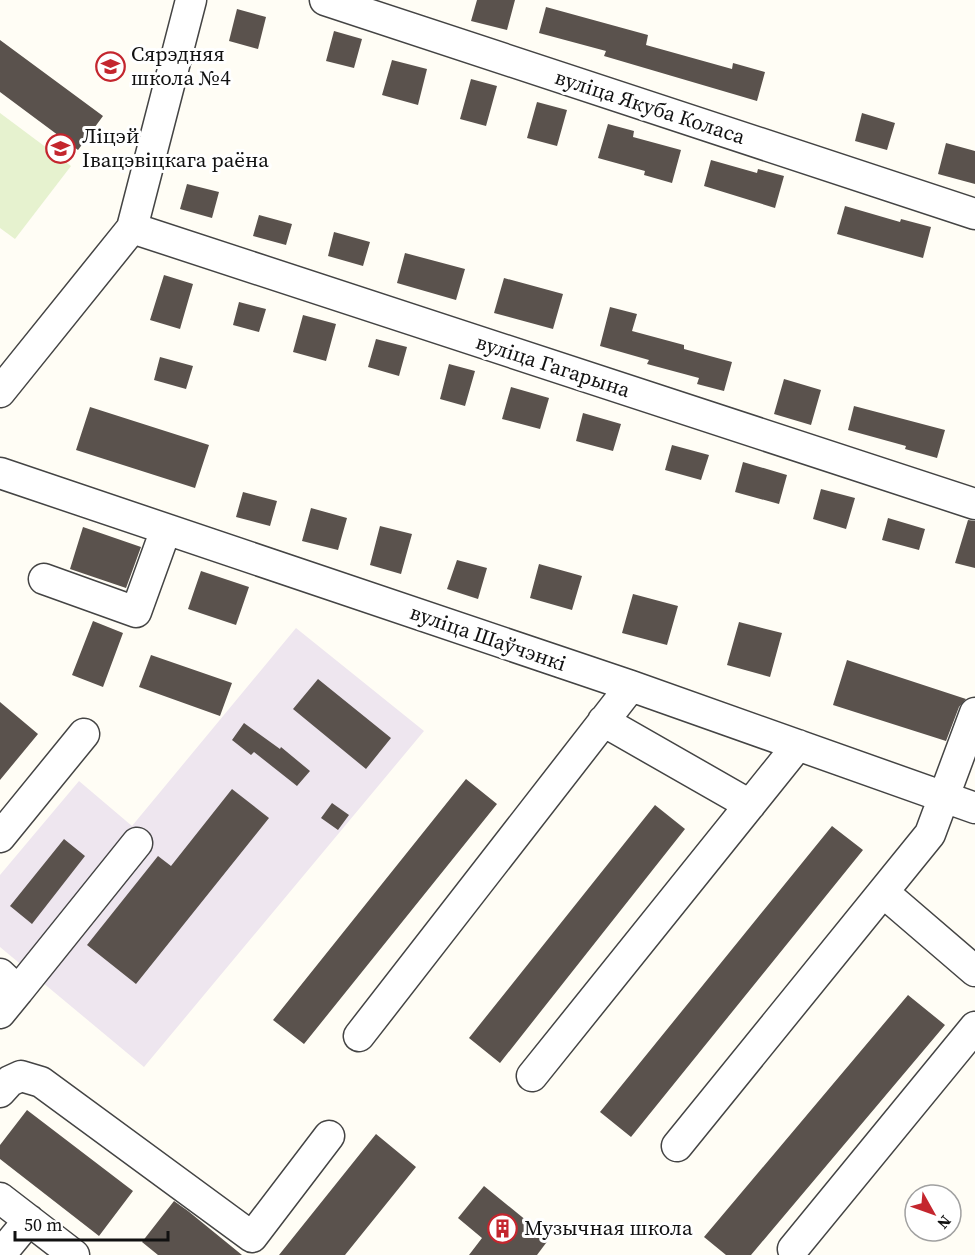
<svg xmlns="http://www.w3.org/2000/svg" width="975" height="1255" viewBox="0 0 975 1255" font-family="'Source Serif 4',serif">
  <rect width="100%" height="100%" fill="#fffdf5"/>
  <path fill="#eee6ef" d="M296 628 424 731 144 1067 0 947V875L79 781 132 826Z"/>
  <path fill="#e6f2cf" d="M0 113 71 166 15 239 0 228Z"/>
  <path fill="#5a524d" d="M477 0H515L507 30 471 21Z
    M546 7 648 35 646 45 732 69 733 63 765 72 757 101 604 56 606 51 539 33Z
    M237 9 266 17 258 49 229 41Z
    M334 31 362 39 354 68 326 61Z
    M0 40 103 116 78 150 0 92Z
    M392 60 427 69 418 105 382 95Z
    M471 79 497 86 486 126 460 119Z
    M537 102 567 110 557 146 527 138Z
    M862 113 895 123 887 150 855 141Z
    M608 124 634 131 633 137 681 150 672 183 644 175 645 171 598 158Z
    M946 143 975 151V184L938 174Z
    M711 160 757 173 758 169 784 176 775 208 704 186Z
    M187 184 219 192 212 218 180 209Z
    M845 206 900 222 901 219 931 227 923 258 837 234Z
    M259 215 292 224 286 245 253 236Z
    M334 232 370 242 363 266 328 256Z
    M405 253 465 269 456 300 397 283Z
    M164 275 193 284 180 329 150 320Z
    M504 278 563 294 553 329 494 313Z
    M239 302 266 309 259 332 233 325Z
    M610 307 637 314 632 331 684 345V349L732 362 724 391 697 384 699 378 647 364 649 360 600 346Z
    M303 315 336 324 326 361 293 352Z
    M376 339 407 347 399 376 368 367Z
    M160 357 193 366 186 389 154 380Z
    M449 364 475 371 465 406 440 399Z
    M784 379 821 390 811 425 774 414Z
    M511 387 549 398 540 429 502 419Z
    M854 406 945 430 937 458 905 449 906 446 848 430Z
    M90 407 209 445 195 488 76 450Z
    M583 413 621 424 613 451 576 441Z
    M672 445 709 455 701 480 665 470Z
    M743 462 787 475 779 504 735 492Z
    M821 489 855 498 846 529 813 519Z
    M243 492 277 501 270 526 236 517Z
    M311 508 347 518 338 550 302 541Z
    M888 518 925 529 919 550 882 540Z
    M968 520 975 521V568L955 563Z
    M380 526 412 534 401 574 370 565Z
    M83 527 141 547 126 588 70 569Z
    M457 560 487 568 478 599 447 589Z
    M539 564 582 576 572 610 530 598Z
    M201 571 249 587 236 625 188 609Z
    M633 594 678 606 667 645 622 633Z
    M93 621 123 633 103 687 72 675Z
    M739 622 782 633 770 677 727 665Z
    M151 655 232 683 220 716 139 687Z
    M847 660 966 699 959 707 946 741 833 705Z
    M318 679 391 738 366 769 293 709Z
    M0 702 38 734 0 780Z
    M244 723 280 749 281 747 310 771 297 786 254 752 251 755 232 740Z
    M466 779 497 804 304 1044 273 1020Z
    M232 789 269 818 136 984 87 945 158 856 171 866Z
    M332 803 349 815 338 830 321 818Z
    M655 805 685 829 500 1063 469 1038Z
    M832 826 863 850 631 1137 600 1112Z
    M64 839 85 856 32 924 10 906Z
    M908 995 945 1025 751 1255H726L704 1237Z
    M27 1110 133 1191 99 1236 0 1159V1145Z
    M376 1134 416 1167 345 1255H279Z
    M484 1186 549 1239 537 1255H469L482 1238 458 1218Z
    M174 1201 188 1211 242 1255H158L142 1242Z"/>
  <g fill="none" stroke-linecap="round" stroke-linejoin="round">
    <defs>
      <path id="minor" d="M325 0 975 214
        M132 228 975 504
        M0 392 132 228 191 0
        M0 473 631 686 975 808
        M44 579 136 612 166 529
        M603 721 750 805
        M0 837 84 734
        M883 892 975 971
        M0 974 18 991 0 1013
        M18 991 137 843
        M359 1036 631 686
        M532 1076 798 745
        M0 1092 10 1081 21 1076 41 1082 252 1237 329 1136
        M677 1146 930 834 975 713
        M0 1198 74 1255
        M793 1249 975 1027
        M0 1255 29 1220"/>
    </defs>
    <use href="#minor" stroke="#444" stroke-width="33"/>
    <use href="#minor" stroke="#fff" stroke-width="30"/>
  </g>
  <defs>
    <symbol id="school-ring" viewBox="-11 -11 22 22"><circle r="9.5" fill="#fff" stroke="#c4262e" stroke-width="1.5"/><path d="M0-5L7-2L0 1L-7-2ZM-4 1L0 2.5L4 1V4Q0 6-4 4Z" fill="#c4262e"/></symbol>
    <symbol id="building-ring" viewBox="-11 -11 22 22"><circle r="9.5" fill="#fff" stroke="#c4262e" stroke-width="1.5"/><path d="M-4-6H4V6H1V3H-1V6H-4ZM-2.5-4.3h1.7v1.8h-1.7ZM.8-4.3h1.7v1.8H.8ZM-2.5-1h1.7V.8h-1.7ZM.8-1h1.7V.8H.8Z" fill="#c4262e"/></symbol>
  </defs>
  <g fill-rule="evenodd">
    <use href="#school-ring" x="94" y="50" width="33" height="33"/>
    <use href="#school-ring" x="44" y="132" width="33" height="33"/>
    <use href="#building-ring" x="486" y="1212" width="33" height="33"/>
  </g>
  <g text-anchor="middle" stroke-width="6" stroke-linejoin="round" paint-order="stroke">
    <g font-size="21" fill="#111" stroke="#fff" text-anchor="start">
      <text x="131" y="61">Сярэдняя<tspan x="131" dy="24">школа №4</tspan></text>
      <text x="82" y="143">Ліцэй<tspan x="82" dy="24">Івацэвіцкага раёна</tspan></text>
      <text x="524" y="1235">Музычная школа</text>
    </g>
    <g font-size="21" fill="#111" stroke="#fff">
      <text transform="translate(650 107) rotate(18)" y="7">вуліца Якуба Коласа</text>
      <text transform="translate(553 366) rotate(18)" y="7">вуліца Гагарына</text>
      <text transform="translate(488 638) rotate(19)" y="7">вуліца Шаўчэнкі</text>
    </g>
  </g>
  <g transform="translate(933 1213) rotate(130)"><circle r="28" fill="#ffffff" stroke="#a0a0a0" stroke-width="1.5"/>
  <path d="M0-4.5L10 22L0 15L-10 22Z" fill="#c4262e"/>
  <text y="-9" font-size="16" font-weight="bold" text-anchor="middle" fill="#111111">N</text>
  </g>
  <path d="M15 1231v9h153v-9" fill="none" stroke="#111111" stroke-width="3"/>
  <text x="24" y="1231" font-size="18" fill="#111111" stroke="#ffffff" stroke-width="4.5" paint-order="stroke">50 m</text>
</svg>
